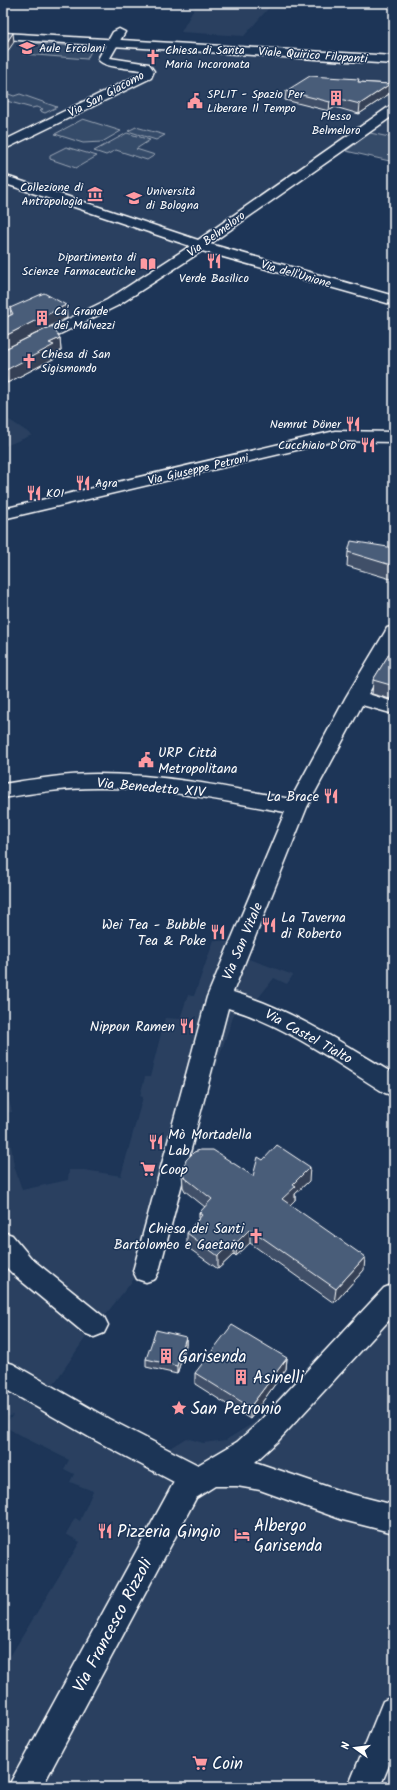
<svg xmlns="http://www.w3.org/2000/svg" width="397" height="1790" viewBox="0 0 397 1790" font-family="Kalam,sans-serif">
  <rect width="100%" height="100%" fill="#1d3557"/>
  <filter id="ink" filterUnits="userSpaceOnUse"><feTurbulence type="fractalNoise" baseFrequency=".025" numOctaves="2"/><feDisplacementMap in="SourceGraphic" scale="8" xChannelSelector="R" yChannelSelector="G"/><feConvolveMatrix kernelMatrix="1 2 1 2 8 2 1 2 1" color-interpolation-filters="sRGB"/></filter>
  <g filter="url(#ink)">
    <path fill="#2a4161" d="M144 3H273L244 36 181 32 195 7Z
      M3 40 394 65V109L131 291 3 357Z
      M394 111V138L363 132Z
      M3 417 11 421 32 435 3 447Z
      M214 940 232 942 246 958 293 975 287 984 274 978 255 1002 237 1006 201 1108 172 1231 158 1274 137 1269 134 1279 106 1314 94 1325 47 1394 157 1456 186 1438 203 1443 226 1440 255 1422 303 1371 316 1356 315 1355 335 1342 394 1282V1787H3V1668L80 1542 66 1534 75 1518 80 1521 93 1491 70 1482 74 1474 64 1469 69 1460 23 1437 4 1426 13 1415 3 1418V1093L8 1096 12 1112 6 1113 14 1166 22 1190 68 1180 69 1170H84L121 1176 143 1097 140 1096 145 1077H150L165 1018 180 1019 188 995 194 996Z"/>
    <path fill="#364b69" stroke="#9aa5b4" d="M30 43 93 47 87 59 23 54Z
      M3 92 14 96 20 94 57 107 45 113 40 111 43 109 36 107 32 108 3 100Z
      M83 119 121 131 102 142 83 143 55 134Z
      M136 127 165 135 156 140 128 131Z
      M127 133 150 140 136 149 155 155 147 160 116 150 106 155 94 151Z
      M370 133 394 138V162L346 151Z
      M66 147 97 156 76 168 50 159V155Z"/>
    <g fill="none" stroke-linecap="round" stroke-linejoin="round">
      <defs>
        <path id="minor" d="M119 29 125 32 110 58 149 64 154 71 151 78 3 150V141L142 73 141 70C131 68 103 68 98 59L113 32Z
          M394 105V115L210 244 394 296V305L202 251 117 306 3 362V351L107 300 190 246 3 183V175L198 240 390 106Z
          M335 431 394 432V442L335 441 3 519V509Z
          M394 626V648L368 694 394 702V714L362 705 307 807 233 992C291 1009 342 1043 394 1074V1096L385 1093C335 1062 285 1025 228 1008L159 1271 155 1279 146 1282 137 1279 133 1271 207 997 285 812C223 801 160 787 97 788 65 788 34 793 3 798V784C34 779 66 774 97 774 162 774 227 787 291 799L346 697 385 632 387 628Z
          M3 1232 12 1235 32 1259 104 1317 108 1325 104 1333 94 1337 84 1333 14 1275 3 1264Z
          M394 1284V1315L278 1441 255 1462 343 1492 394 1505V1533L343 1520 260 1490 237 1486H215L196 1498 42 1787H8L174 1482 89 1437 3 1388V1361L13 1364 109 1419 198 1465 237 1442 258 1423 384 1288Z
          M394 1696V1753L380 1787H348L383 1701Z"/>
        <path id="major" d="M3 33 394 56V64L3 39Z"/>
      </defs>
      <use href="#minor" stroke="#fff" stroke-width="3"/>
      <use href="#major" stroke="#fff" stroke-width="3"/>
      <use href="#minor" fill="#1d3557" fill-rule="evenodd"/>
      <use href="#major" fill="#1d3557" fill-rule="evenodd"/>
    </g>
    <path fill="#405068" stroke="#fff" d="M359 82 390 84 389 94 359 114 335 107 329 111 285 100 286 91Z
      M10 308 67 318 6 349 60 338 61 351 55 354V358L7 383 3 381V319L11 315Z
      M394 548V580L347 566 348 552Z
      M394 646V700L372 694 373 680Z
      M263 1160 309 1181 295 1194V1200L290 1205 364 1270 334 1303 250 1243 236 1256 234 1254 218 1269 187 1247V1233L199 1218V1213L205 1207 185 1191 183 1187 182 1173 253 1176Z
      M186 1337V1345L177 1374 146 1367V1359Z
      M287 1358 286 1369 250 1419 195 1384V1373Z"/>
    <path fill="#344155" stroke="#fff" d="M13 33 14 42 3 58V48Z
      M390 84 389 94 359 114 360 104Z
      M336 98 335 107 329 111 330 102Z
      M66 305 67 318 3 350V337Z
      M60 338 61 351 55 354V358L7 383 6 370 49 343Z
      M310 1167 309 1181 295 1194V1200L282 1213V1199L293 1184Z
      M250 1229V1243L236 1256 237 1242Z
      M234 1240V1254L218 1269V1256Z
      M365 1257 364 1270 334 1303 336 1289Z
      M186 1337V1345L177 1374V1366Z
      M287 1358 286 1369 250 1419V1407Z"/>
    <path fill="#4a5d79" stroke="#fff" d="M3 32 13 33 3 48Z
      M310 76 359 79 358 82 390 84 360 104 336 98 330 102 286 91Z
      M44 293 66 305 3 337V319L13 314 10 308Z
      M52 326 60 338 49 343 54 345 6 370 3 368V350Z
      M351 541 394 548V566L348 552Z
      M394 646V686L373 680Z
      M277 1145 310 1167 293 1184 296 1186 282 1199 365 1257 336 1289 250 1229 237 1242 234 1240 218 1256 187 1233 202 1215 199 1213 212 1199 184 1177 182 1173 186 1160 194 1152 200 1150H213L253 1176 258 1157 263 1160Z
      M232 1325 287 1358 250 1407 195 1373Z
      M156 1330 186 1337 177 1366 146 1359Z"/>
  </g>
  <defs>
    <symbol id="university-bare" viewBox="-9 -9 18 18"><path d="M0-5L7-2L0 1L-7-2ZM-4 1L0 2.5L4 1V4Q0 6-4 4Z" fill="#ff9aa2" stroke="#1d3557" stroke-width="2.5" paint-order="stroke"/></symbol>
    <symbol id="church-bare" viewBox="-9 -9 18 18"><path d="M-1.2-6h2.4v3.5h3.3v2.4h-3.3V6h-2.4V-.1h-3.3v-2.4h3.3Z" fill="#ff9aa2" stroke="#1d3557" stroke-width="2.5" paint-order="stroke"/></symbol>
    <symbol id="building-bare" viewBox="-9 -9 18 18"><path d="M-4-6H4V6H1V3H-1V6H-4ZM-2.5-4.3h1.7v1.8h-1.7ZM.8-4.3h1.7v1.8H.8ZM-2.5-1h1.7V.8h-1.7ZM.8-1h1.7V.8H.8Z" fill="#ff9aa2" stroke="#1d3557" stroke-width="2.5" paint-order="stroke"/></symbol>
    <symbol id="civic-bare" viewBox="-9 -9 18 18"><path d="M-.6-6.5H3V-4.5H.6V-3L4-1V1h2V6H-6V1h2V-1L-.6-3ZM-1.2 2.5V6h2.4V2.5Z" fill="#ff9aa2" stroke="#1d3557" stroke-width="2.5" paint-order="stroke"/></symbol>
    <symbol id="museum-bare" viewBox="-9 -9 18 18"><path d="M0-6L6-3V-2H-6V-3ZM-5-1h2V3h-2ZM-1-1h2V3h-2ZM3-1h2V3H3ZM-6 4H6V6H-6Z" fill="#ff9aa2" stroke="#1d3557" stroke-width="2.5" paint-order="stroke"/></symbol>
    <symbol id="restaurant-bare" viewBox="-9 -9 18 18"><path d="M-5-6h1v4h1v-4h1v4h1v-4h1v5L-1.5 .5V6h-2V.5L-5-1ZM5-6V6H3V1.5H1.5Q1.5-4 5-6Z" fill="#ff9aa2" stroke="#1d3557" stroke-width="2.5" paint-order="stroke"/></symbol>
    <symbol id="library-bare" viewBox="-9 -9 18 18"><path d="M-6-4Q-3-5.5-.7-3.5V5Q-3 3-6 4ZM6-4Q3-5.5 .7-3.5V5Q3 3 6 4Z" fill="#ff9aa2" stroke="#1d3557" stroke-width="2.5" paint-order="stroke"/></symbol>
    <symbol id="supermarket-bare" viewBox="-9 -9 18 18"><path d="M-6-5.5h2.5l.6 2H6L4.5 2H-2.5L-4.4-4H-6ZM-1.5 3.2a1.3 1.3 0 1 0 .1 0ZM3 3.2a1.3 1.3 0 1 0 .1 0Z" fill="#ff9aa2" stroke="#1d3557" stroke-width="2.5" paint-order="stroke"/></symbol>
    <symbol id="sight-bare" viewBox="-9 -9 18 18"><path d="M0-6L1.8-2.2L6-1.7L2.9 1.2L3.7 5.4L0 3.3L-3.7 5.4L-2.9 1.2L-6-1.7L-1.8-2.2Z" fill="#ff9aa2" stroke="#1d3557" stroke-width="2.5" paint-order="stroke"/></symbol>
    <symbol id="hotel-bare" viewBox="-9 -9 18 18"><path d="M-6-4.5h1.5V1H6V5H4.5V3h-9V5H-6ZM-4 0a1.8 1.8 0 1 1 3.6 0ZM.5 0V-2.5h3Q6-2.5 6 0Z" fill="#ff9aa2" stroke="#1d3557" stroke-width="2.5" paint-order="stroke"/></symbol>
  </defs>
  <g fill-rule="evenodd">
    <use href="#university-bare" x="16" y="37" width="22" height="22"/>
    <use href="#church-bare" x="142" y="46" width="22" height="22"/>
    <use href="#building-bare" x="325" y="87" width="22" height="22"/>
    <use href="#civic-bare" x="184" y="90" width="22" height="22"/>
    <use href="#museum-bare" x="84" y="183" width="22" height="22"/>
    <use href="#university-bare" x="123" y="187" width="22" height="22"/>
    <use href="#restaurant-bare" x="203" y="250" width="22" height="22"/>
    <use href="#library-bare" x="137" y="253" width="22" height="22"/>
    <use href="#building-bare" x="31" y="307" width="22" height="22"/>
    <use href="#church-bare" x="18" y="350" width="22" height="22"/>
    <use href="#restaurant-bare" x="342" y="413" width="22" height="22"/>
    <use href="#restaurant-bare" x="357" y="434" width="22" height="22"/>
    <use href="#restaurant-bare" x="72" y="472" width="22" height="22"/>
    <use href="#restaurant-bare" x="23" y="482" width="22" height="22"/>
    <use href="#civic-bare" x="135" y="749" width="22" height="22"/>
    <use href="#restaurant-bare" x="320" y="785" width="22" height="22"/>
    <use href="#restaurant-bare" x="258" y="914" width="22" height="22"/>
    <use href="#restaurant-bare" x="207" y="921" width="22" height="22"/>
    <use href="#restaurant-bare" x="176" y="1015" width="22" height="22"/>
    <use href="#restaurant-bare" x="145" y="1131" width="22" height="22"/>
    <use href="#supermarket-bare" x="137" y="1158" width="22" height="22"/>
    <use href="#church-bare" x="245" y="1225" width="22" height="22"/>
    <use href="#building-bare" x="155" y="1345" width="22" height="22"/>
    <use href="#building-bare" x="230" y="1366" width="22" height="22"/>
    <use href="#sight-bare" x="168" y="1397" width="22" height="22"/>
    <use href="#restaurant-bare" x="94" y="1520" width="22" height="22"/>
    <use href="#hotel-bare" x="231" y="1524" width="22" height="22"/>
    <use href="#supermarket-bare" x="189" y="1752" width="22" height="22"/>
  </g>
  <g text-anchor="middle" stroke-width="3" stroke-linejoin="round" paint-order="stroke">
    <g font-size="12" fill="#fff" stroke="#1d3557" text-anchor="start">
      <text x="39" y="52">Aule Ercolani</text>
      <text x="165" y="54">Chiesa di Santa<tspan x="165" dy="14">Maria Incoronata</tspan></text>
      <text x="207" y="98">SPLIT - Spazio Per<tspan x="207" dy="14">Liberare Il Tempo</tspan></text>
      <text x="336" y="120" text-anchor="middle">Plesso<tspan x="336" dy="14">Belmeloro</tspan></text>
      <text x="83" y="191" text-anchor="end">Collezione di<tspan x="83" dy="14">Antropologia</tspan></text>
      <text x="146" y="195">Università<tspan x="146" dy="14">di Bologna</tspan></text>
      <text x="136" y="261" text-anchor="end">Dipartimento di<tspan x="136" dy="14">Scienze Farmaceutiche</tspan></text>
      <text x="214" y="282" text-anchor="middle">Verde Basilico</text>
      <text x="54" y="315">Ca' Grande<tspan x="54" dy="14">dei Malvezzi</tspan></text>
      <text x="41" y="358">Chiesa di San<tspan x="41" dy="14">Sigismondo</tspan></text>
      <text x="341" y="428" text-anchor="end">Nemrut Döner</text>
      <text x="356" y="449" text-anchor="end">Cucchiaio D'Oro</text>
      <text x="95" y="487">Agra</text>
      <text x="46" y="497">KOI</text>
    </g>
    <g font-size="12" fill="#fff" stroke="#1d3557">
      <text transform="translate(313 55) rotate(4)" y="4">Viale Quirico Filopanti</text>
      <text transform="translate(106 94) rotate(-28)" y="4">Via San Giacomo</text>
      <text transform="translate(216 234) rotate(-36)" y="4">Via Belmeloro</text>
      <text transform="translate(296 274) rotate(16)" y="4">Via dell'Unione</text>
      <text transform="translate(198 469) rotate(-13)" y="4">Via Giuseppe Petroni</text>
    </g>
    <g font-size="14" fill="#fff" stroke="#1d3557" text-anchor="start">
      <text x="158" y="757">URP Città<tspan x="158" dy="16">Metropolitana</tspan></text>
      <text x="319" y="801" text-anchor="end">La Brace</text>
      <text x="281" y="922">La Taverna<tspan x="281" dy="16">di Roberto</tspan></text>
      <text x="206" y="929" text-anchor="end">Wei Tea - Bubble<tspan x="206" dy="16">Tea &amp; Poke</tspan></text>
      <text x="175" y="1031" text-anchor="end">Nippon Ramen</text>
      <text x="168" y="1139">Mò Mortadella<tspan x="168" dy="16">Lab</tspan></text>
      <text x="160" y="1174">Coop</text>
      <text x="244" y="1233" text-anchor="end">Chiesa dei Santi<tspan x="244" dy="16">Bartolomeo e Gaetano</tspan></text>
    </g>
    <g font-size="14" fill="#fff" stroke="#1d3557">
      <text transform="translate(151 787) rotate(5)" y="5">Via Benedetto XIV</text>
      <text transform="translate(242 941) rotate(-67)" y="5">Via San Vitale</text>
      <text transform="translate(309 1036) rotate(29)" y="5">Via Castel Tialto</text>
    </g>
    <g font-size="17" fill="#fff" stroke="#1d3557" text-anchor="start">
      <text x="178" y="1362">Garisenda</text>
      <text x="253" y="1383">Asinelli</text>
      <text x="191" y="1414">San Petronio</text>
      <text x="254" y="1531">Albergo<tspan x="254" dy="20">Garisenda</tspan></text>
      <text x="117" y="1537">Pizzeria Gingio</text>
      <text x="212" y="1769">Coin</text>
    </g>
    <g font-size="17" fill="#fff" stroke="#1d3557">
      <text transform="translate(112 1625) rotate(-62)" y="6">Via Francesco Rizzoli</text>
    </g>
  </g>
  <rect width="397" height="1790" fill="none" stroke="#1d3557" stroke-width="16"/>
  <rect x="8" y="8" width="381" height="1774" fill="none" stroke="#fff" stroke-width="1.5" filter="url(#ink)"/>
  <g transform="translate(355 1748) rotate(284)" stroke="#1d3557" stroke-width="3" paint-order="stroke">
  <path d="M0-3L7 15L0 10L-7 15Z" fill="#ffffff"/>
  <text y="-6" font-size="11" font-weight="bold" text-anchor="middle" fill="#ffffff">N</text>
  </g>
</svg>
